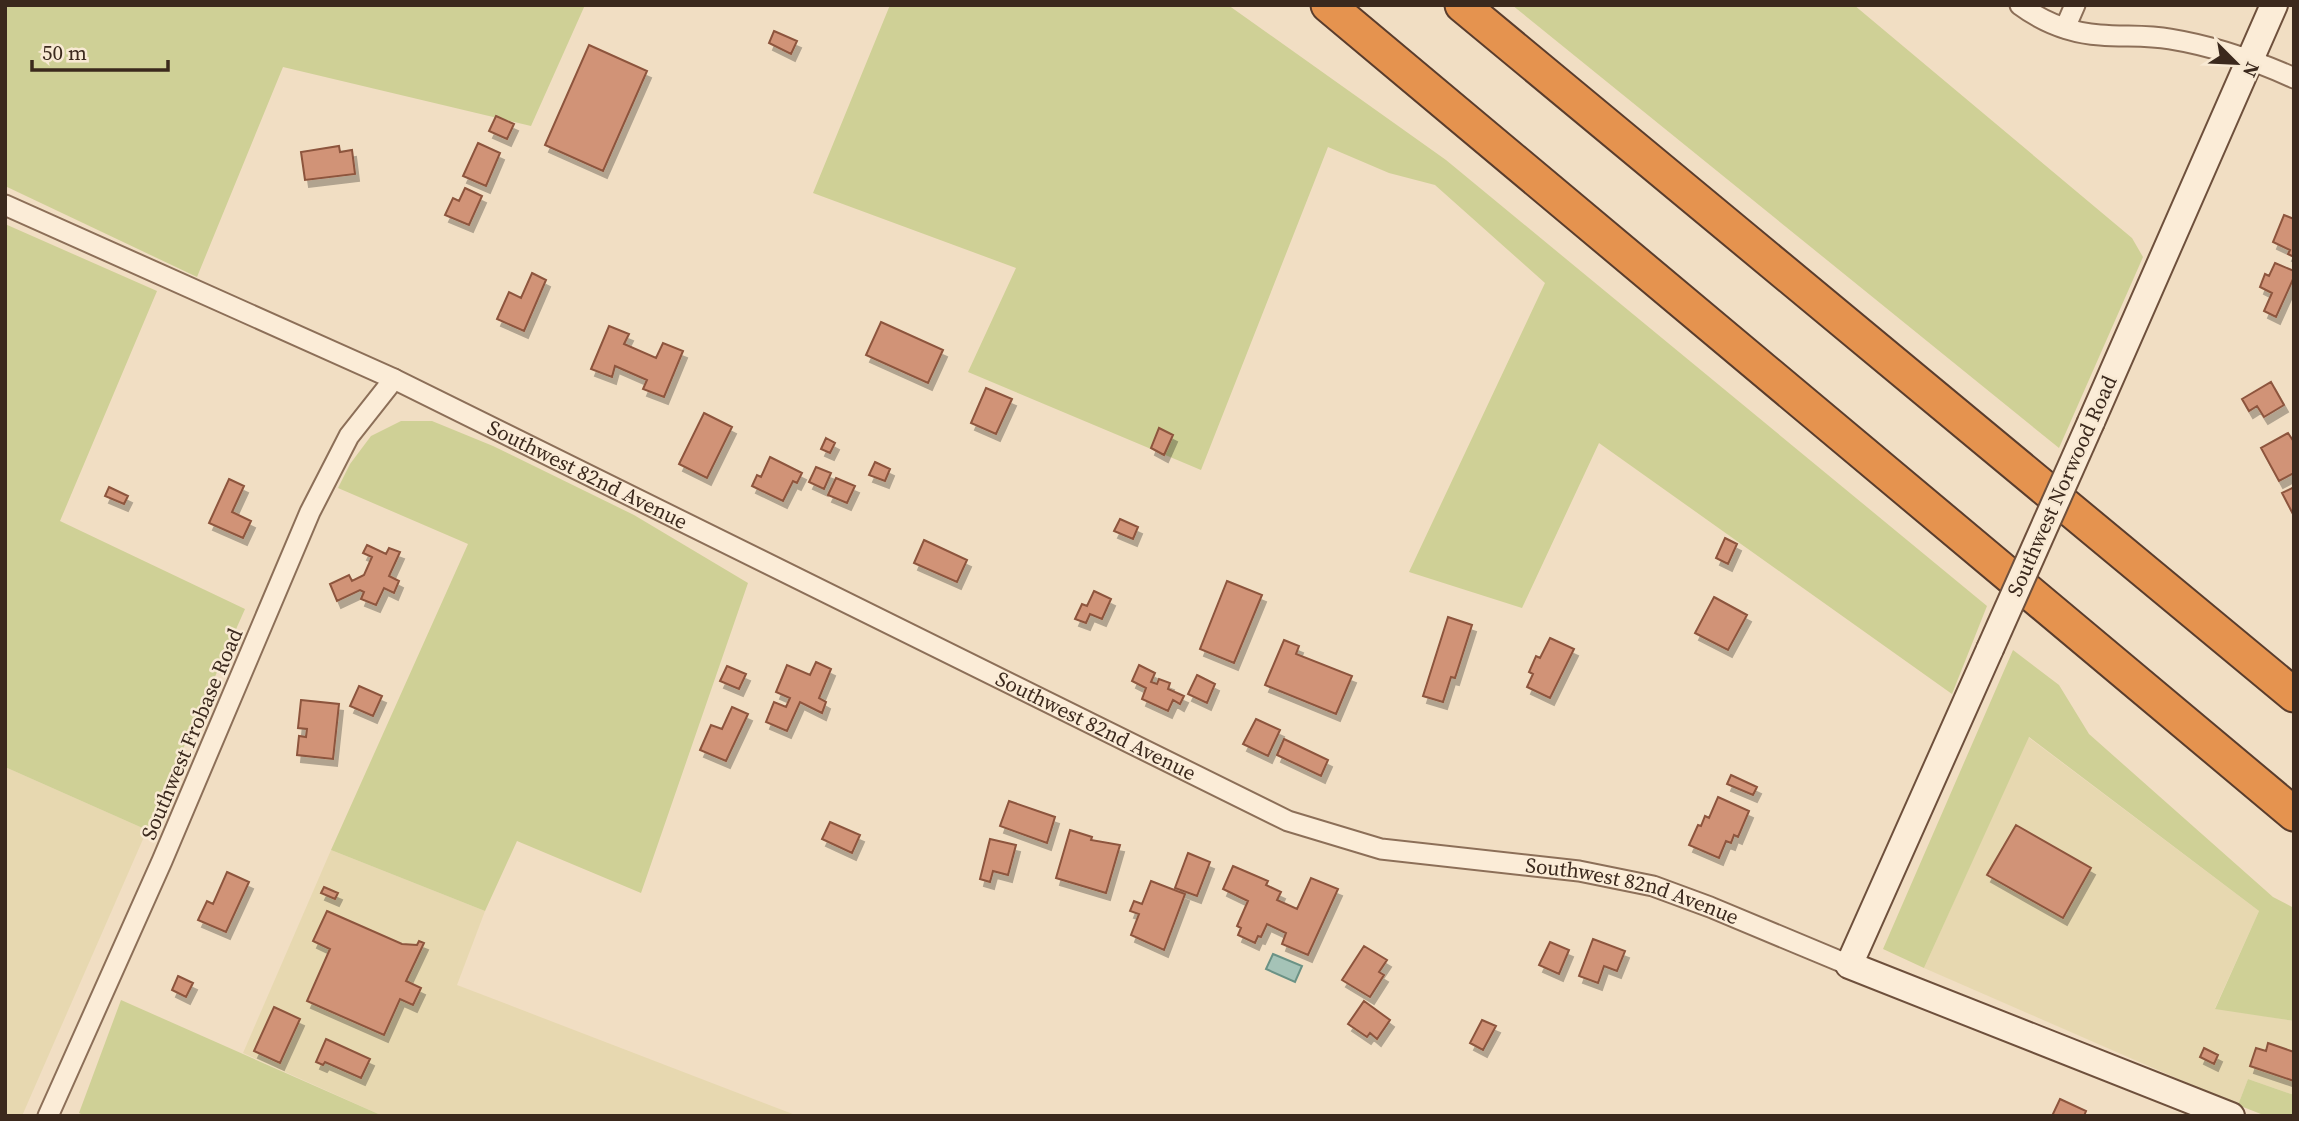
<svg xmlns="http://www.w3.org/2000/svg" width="2299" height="1121" viewBox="0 0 2299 1121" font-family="'Source Serif 4',serif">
  <defs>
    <filter id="shadow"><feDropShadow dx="4" dy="7" stdDeviation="0" flood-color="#0004"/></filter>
  </defs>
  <rect width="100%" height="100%" fill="#f1dec3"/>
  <path fill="#e7d8b0" d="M2028 737 2259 911 2215 1008 2294 1021V1095L2248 1079 2238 1105 1924 968Z
    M5 767 147 830 22 1116H5Z
    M331 850 485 911 457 985 798 1116H383L243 1053Z"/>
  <path fill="#cfd096" d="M5 5H585L531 126 283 67 197 277 5 186Z
    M890 5H1228L1446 160 1987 606 1952 694 1599 443 1522 608 1409 572 1545 283 1435 185 1389 173 1328 147 1201 470 968 372 1016 268 813 193Z
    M1512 5H1854L2132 238 2143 257 2059 448Z
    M5 224 157 291 60 521 245 609 147 830 5 767Z
    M401 421H432L493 446 634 515 748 583 641 893 517 841 485 911 331 850 468 544 338 488 350 464 371 436Z
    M2013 650 2059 685 2089 734 2273 897 2294 908V1021L2215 1009 2259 911 2029 737 1924 968 1883 949Z
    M121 1000 383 1116H85L79 1113Z
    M2248 1079 2294 1095V1116H2266L2238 1105Z"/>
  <path fill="#a5c3b7" stroke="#6b9285" stroke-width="2" d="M1273 954 1302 966 1295 982 1266 969Z"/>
  <path fill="#d19377" stroke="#8d543d" stroke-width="2" filter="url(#shadow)" d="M774 31 797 41 791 54 769 43Z
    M589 45 647 71 603 171 545 145Z
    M496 116 514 124 507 139 489 131Z
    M478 143 500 153 486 186 463 176Z
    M339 146 340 152 352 150 355 174 305 180 301 152Z
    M465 188 482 196 469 225 445 215 453 198 459 201Z
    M2284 215 2294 219V257L2288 254 2290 250 2273 242Z
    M2275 263 2294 271V277L2276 317 2264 311 2272 293 2260 287 2265 274 2269 276Z
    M532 273 546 280 524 331 497 319 509 292 521 298Z
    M881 322 943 350 928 383 866 355Z
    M609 326 629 334 624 344 656 358 663 343 683 351 664 397 643 389 647 380 615 366 612 377 591 369Z
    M2271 382 2284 405 2264 417 2257 406 2249 411 2242 399Z
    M986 388 1012 399 996 434 971 423Z
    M704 413 732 427 707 478 679 464Z
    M1159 428 1173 435 1164 455 1151 448Z
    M2288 433 2294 442V473L2279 481 2261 448Z
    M826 438 835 443 830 453 821 449Z
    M770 457 802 473 797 483 793 481 783 501 752 486 757 475 761 477Z
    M875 462 890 469 885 481 869 475Z
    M816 467 831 473 824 489 809 482Z
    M836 478 855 486 847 503 828 495Z
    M229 479 244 486 232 512 251 521 243 538 209 523Z
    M109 487 128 496 124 504 105 496Z
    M2294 487V516L2282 493Z
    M1120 519 1138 527 1133 539 1114 531Z
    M1725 538 1737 544 1728 564 1716 558Z
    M924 540 967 560 957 582 914 563Z
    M367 545 386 554 389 548 400 552 389 576 399 581 394 593 384 588 376 605 361 599 364 592 360 590 337 601 330 584 349 575 352 581 364 575 372 557 363 553Z
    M1227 581 1262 595 1234 663 1200 649Z
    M1094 591 1111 599 1102 619 1090 614 1086 623 1075 619 1082 604 1087 606Z
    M1714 597 1747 615 1728 650 1695 633Z
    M1448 617 1472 625 1455 678 1451 677 1443 702 1423 696Z
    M1550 638 1574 649 1550 698 1527 687 1533 674 1529 672 1536 656 1540 658Z
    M1284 640 1299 646 1296 654 1352 676 1336 714 1265 685Z
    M816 662 831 669 819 698 826 702 822 713 800 702 787 731 766 722 774 702 786 707 790 698 776 692 787 665 810 675Z
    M1139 665 1155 673 1151 682 1157 684 1159 679 1170 683 1168 689 1184 696 1180 704 1173 700 1168 711 1142 699 1146 688 1132 681Z
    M727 666 746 674 739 689 720 681Z
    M1197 675 1215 684 1207 703 1188 694Z
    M359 686 382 696 373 716 350 706Z
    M301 700 339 704 333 759 297 755 299 736 306 737 307 729 298 728Z
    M732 707 748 714 726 761 700 750 711 725 722 729Z
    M1256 719 1280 730 1268 756 1243 744Z
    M1284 739 1328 760 1321 776 1277 755Z
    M1731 775 1757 787 1753 795 1727 784Z
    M1718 797 1749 811 1738 837 1734 835 1731 843 1726 841 1719 858 1689 845 1698 825 1701 826 1705 816 1709 818Z
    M1009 801 1055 817 1047 843 1000 826Z
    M830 822 860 835 852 853 822 839Z
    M2016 825 2091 868 2063 918 1987 875Z
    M1070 830 1092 837 1091 840 1120 845 1106 893 1056 878Z
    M990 839 1016 845 1008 875 993 871 990 882 980 879Z
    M1188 853 1210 862 1197 896 1175 888Z
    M1233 866 1268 881 1266 885 1281 892 1277 900 1297 909 1311 878 1338 889 1308 955 1282 944 1286 933 1267 924 1261 937 1258 936 1255 943 1238 935 1241 928 1237 926 1248 901 1223 889Z
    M227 872 249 882 226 932 198 920 207 901 213 904Z
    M1151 881 1185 894 1164 950 1131 935 1139 914 1130 911 1134 901 1142 904Z
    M324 887 338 893 335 899 321 893Z
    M327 911 402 944 417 945 419 941 424 943 406 981 421 988 413 1005 400 999 384 1035 307 1001 330 949 313 941Z
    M1593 939 1625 951 1617 971 1604 966 1598 983 1579 976Z
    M1550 942 1569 950 1559 974 1539 965Z
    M1364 946 1387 960 1379 972 1384 975 1370 997 1342 980Z
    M178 976 193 983 186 997 172 990Z
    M1364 1001 1390 1020 1377 1039 1370 1033 1367 1037 1348 1024Z
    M274 1007 300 1019 280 1063 254 1051Z
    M1482 1020 1496 1026 1483 1050 1470 1043Z
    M326 1039 370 1059 361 1078 325 1062 323 1065 316 1062Z
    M2268 1043 2294 1052V1081L2250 1066 2256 1048 2266 1051Z
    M2204 1048 2218 1055 2214 1064 2200 1057Z
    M2060 1099 2086 1111 2084 1116H2052Z"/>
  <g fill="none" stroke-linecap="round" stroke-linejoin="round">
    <defs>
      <g id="street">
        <path d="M2020 5C2043 22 2071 33 2100 35 2123 37 2147 35 2170 39 2213 46 2254 60 2294 78"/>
        <path d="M2065 28 2075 5"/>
        <path id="s1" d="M5 205 394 379 1288 821 1381 849 1579 871 1653 886 1710 907 1849 965"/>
        <path d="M48 1116 162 861 310 512 349 436 394 379"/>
      </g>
      <path id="secondary" d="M2091 422 2274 5
        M1990 649 1849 965 2231 1116"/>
      <path id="highway" d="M1328 5 2294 814
        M1462 5 2294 695"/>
    </defs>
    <use href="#street" stroke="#8c6f58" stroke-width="23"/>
    <use href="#secondary" stroke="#6e503c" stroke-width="30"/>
    <use href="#highway" stroke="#5a3d2d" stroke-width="37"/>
    <use href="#street" stroke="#fbecd7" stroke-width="19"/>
    <use href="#secondary" stroke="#fbecd7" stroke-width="26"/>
    <use href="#highway" stroke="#e5934f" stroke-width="33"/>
    <defs>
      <path id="secondary-bridge" d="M1990 649 2091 422"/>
    </defs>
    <use href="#secondary-bridge" stroke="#6e503c" stroke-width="30" stroke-linecap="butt"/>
    <use href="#secondary-bridge" stroke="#fbecd7" stroke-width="26"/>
  </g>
  <g text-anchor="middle" stroke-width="5" stroke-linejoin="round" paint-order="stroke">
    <g font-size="21" fill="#3b291d" stroke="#f8e9d3">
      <text dy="7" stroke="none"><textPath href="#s1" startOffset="642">Southwest 82nd Avenue</textPath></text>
      <text transform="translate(2062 486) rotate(-66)" y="7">Southwest Norwood Road</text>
      <text dy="7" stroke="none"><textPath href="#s1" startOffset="1209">Southwest 82nd Avenue</textPath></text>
      <text transform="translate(192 734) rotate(-67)" y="7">Southwest Frobase Road</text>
      <text dy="7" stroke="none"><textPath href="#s1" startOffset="1776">Southwest 82nd Avenue</textPath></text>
    </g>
  </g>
  <rect width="2299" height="1121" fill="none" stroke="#3b291d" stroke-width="14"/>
  <g transform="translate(2236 63) rotate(114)" stroke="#f8e9d3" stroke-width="5" paint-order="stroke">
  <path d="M0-5L12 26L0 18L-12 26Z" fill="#3b291d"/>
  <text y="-10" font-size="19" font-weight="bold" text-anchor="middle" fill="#3b291d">N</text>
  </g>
  <path d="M32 60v10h136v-10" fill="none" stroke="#3b291d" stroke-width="3.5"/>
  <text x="42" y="60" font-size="21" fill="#3b291d" stroke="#f8e9d3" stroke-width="5" paint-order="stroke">50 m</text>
</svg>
